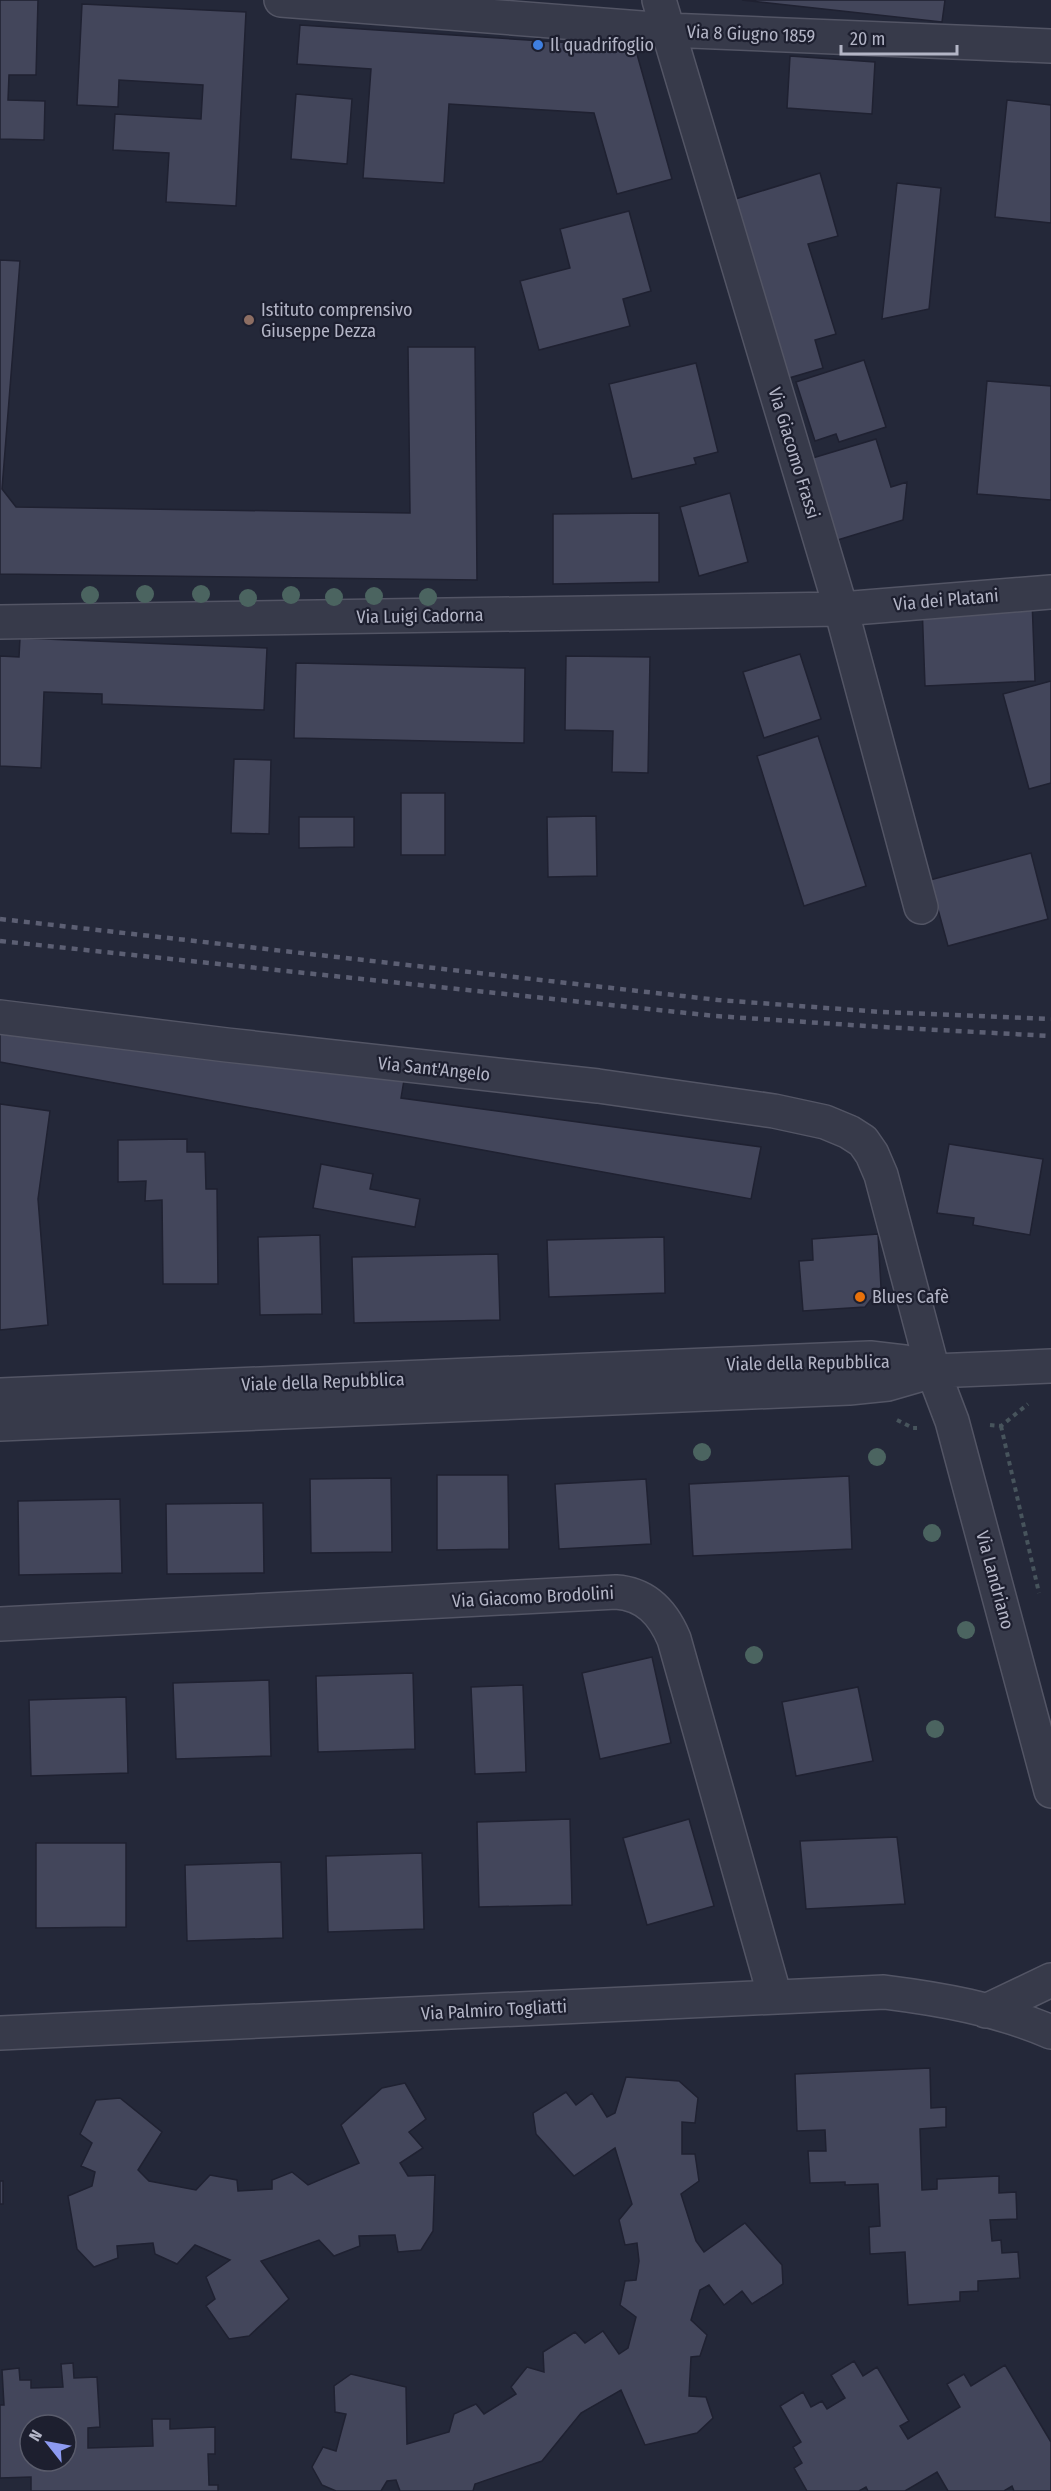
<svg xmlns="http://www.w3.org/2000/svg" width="1051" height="2491" viewBox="0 0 1051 2491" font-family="'Fira Sans Condensed',sans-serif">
  <rect width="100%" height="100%" fill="#242839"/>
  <path fill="#43465b" stroke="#1f2131" stroke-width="1.5" fill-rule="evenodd" d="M0 0H38L36 75H9L8 100 45 101 44 140 0 139Z
    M742 0H945L942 22Z
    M82 4 246 12 236 206 166 202 169 153 113 150 115 114 201 119 203 85 119 80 118 107 77 105Z
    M300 25 635 47 672 179 617 194 594 113 449 104 444 183 363 178 371 69 297 64Z
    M790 56 875 62 872 114 787 108Z
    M296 94 352 99 347 164 291 159Z
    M1007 100 1051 105V223L995 217Z
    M820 173 838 236 808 244 836 334 815 340 823 368 782 380 729 201Z
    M897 183 941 188 929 309 882 319Z
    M629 211 651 291 623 299 630 326 539 350 520 281 570 268 560 229Z
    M0 260 20 261 2 489 16 507 410 513 408 347H475L477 580 0 574Z
    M864 360 886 427 839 442 836 434 815 441 796 382Z
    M696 363 718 452 694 458 696 464 632 479 609 384Z
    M987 381 1051 386V500L977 494Z
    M876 439 891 487 907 482 903 520 831 542 806 460Z
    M730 493 748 562 699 576 680 507Z
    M659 513V582L553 584V514Z
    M1032 599 1035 681 925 686 922 604Z
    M20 638 267 648 264 710 102 704V694L44 692 41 768 0 766V656L19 657Z
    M800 654 821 719 764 738 743 672Z
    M566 656 650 657 648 773 612 772 613 731 565 730Z
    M296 663 525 668 524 743 294 738Z
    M1051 681V783L1029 789 1003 694Z
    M818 736 866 886 804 906 757 756Z
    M234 759 271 760 269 834 231 833Z
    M401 793H445V855H401Z
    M596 816 597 876 548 877 547 817Z
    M299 817H354V847L299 848Z
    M1031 853 1048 919 948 946 930 880Z
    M0 1030 404 1080 401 1098 761 1147 751 1199 0 1062Z
    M0 1104 50 1111 38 1199 48 1325 0 1330Z
    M187 1139V1152H205L206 1189H217L218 1284H163L162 1200 145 1201 146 1181 118 1182V1140Z
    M949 1144 1043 1159 1030 1235 973 1225 974 1218 937 1213Z
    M321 1164 373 1174 370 1189 420 1199 415 1227 313 1208Z
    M878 1234 881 1287 865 1307 803 1311 799 1261 813 1260 812 1239Z
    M320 1235 322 1314 260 1315 258 1237Z
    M664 1237 665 1293 549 1297 547 1240Z
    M498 1254 500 1320 354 1323 352 1257Z
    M437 1475H508L509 1549 437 1550Z
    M849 1476 852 1549 693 1556 689 1484Z
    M391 1478 392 1552 311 1553 310 1479Z
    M646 1479 651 1544 559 1549 555 1484Z
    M120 1499 122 1573 19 1575 18 1501Z
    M263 1503 264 1573 167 1574 166 1504Z
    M652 1657 671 1743 600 1759 582 1673Z
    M413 1673 415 1749 318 1752 316 1676Z
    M269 1680 271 1756 176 1759 173 1683Z
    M523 1685 526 1772 475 1774 471 1687Z
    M858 1687 873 1761 796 1776 782 1702Z
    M126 1697 128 1773 31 1776 29 1700Z
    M570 1819 572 1905 479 1907 477 1822Z
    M689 1819 714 1906 647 1925 623 1838Z
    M897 1837 905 1904 806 1909 800 1841Z
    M36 1843H126V1927L36 1928Z
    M422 1853 424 1929 328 1932 326 1856Z
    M281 1862 283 1938 187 1941 185 1865Z
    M930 2068 931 2108 946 2107V2127L920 2129 922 2190 937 2189V2179L999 2176V2193L1016 2192 1017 2219 990 2220 992 2241 1001 2240 1002 2253 1018 2252 1020 2278 978 2281V2291L960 2292V2301L908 2305 905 2252 870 2254 869 2227 880 2226 878 2184 845 2185V2182L810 2183 808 2151H826L825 2130 797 2131 795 2074Z
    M626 2077 679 2081 698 2098 695 2123 682 2122V2154H695L699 2181 681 2194 696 2241 704 2252 745 2223 782 2265 783 2284 752 2304 742 2291 724 2305 709 2285 700 2290 691 2320 707 2335 700 2356 691 2357 689 2396 706 2397 713 2418 697 2433 645 2445 621 2390 581 2413 542 2461 475 2484 473 2491H400L396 2480 387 2481 381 2491H336L322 2485 312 2467 323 2447 336 2451 346 2414 335 2412 334 2386 351 2374 406 2387 407 2444 449 2432 454 2414 476 2404 484 2414 516 2394 511 2387 527 2367 544 2372 543 2352 575 2332 585 2343 603 2331 619 2354 628 2348 636 2317 620 2305 625 2281 636 2280 639 2261 637 2243 625 2245 619 2220 632 2204 615 2148 574 2176 536 2134 533 2113 566 2092 576 2105 592 2093 607 2117 615 2113Z
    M405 2083 426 2119 409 2132 423 2148 400 2163 408 2176 435 2175 433 2231 421 2250 398 2252 395 2235 359 2236 360 2246 334 2256 319 2240 261 2261 289 2299 249 2336 229 2339 206 2306 215 2299 206 2277 230 2260 195 2245 177 2264 155 2254 153 2243 117 2246 118 2258 94 2267 77 2249 68 2196 92 2186 95 2172 81 2166 92 2143 80 2134 96 2100 120 2098 162 2132 138 2170 149 2181 196 2190 210 2175 237 2180 238 2191 272 2189V2180L292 2172 308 2185 359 2163 341 2125 382 2088Z
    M0 2181H3V2204H0Z
    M854 2361 863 2376 877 2367 909 2421 900 2426 908 2439 960 2407 947 2384 964 2374 971 2386 1005 2365 1051 2442V2491H1014L1012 2486 1004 2491H948L937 2472 905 2491H868L866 2487 859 2491H807L794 2468 802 2463 793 2447 801 2442 780 2406 803 2392 811 2407 822 2401 827 2409 845 2398 831 2375Z
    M73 2363 74 2378 97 2377 100 2427 88 2428V2448L153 2446 152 2419H170V2429L215 2427V2454H208L209 2485H218V2491H31V2477L0 2478V2405H4L2 2370 19 2368 20 2380H31V2388L63 2387 61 2364ZM30 2425H66V2461H30Z"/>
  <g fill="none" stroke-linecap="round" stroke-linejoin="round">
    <defs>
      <path id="minor" d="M281 0 667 30 1051 46
        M659 0 841 609 921 907
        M0 622 841 609 1051 592
        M0 1017 227 1045 598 1086 774 1111 825 1122 849 1132 863 1141 872 1154 881 1175 933 1371 952 1421 1051 1791
        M0 1395 870 1358 904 1362 933 1371
        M0 1424 849 1388 888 1384 933 1371 1051 1366
        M0 1624 616 1592C646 1594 663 1613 674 1639L775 1997
        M986 2011 1051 1980
        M0 2033 884 1992C940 1999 998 2009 1051 2032"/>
    </defs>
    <use href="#minor" stroke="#535565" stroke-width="36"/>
    <path stroke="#47545c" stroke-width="4" stroke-dasharray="4.5 4.5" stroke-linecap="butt" d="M897 1420 913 1428H917
      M990 1425 1001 1426 1028 1404
      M1001 1426 1039 1593"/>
    <use href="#minor" stroke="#373a4a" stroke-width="33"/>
    <path stroke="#5c5f73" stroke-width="4.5" stroke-dasharray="6 6" stroke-linecap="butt" d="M0 919 718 1000 882 1012 1051 1019
      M0 941 715 1016 882 1027 1051 1036"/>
  </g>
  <g fill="#4b6460">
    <circle cx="145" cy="594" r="9"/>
    <circle cx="201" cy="594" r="9"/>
    <circle cx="90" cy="595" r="9"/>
    <circle cx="291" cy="595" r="9"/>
    <circle cx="374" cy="596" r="9"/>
    <circle cx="334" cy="597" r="9"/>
    <circle cx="428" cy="597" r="9"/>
    <circle cx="248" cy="598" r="9"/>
    <circle cx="702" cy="1452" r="9"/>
    <circle cx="877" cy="1457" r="9"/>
    <circle cx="932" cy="1533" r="9"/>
    <circle cx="966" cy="1630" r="9"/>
    <circle cx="754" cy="1655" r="9"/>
    <circle cx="935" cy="1729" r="9"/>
  </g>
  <circle fill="#3f7fe0" stroke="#1d1f2f" stroke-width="2" cx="538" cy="45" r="6"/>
  <circle fill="#8d6e63" stroke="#1d1f2f" stroke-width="2" cx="249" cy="320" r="6"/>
  <circle fill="#e8710a" stroke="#1d1f2f" stroke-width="2" cx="860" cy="1297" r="6"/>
  <g text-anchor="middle" stroke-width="4.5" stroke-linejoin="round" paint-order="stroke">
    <g font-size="18" fill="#b3b5c6" stroke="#1d1f2f">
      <text transform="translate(751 34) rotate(2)" y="6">Via 8 Giugno 1859</text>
      <text transform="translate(794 453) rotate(73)" y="6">Via Giacomo Frassi</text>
      <text transform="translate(946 600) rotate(-5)" y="6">Via dei Platani</text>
      <text transform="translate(420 616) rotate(-1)" y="6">Via Luigi Cadorna</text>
      <text transform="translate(434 1069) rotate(6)" y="6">Via Sant'Angelo</text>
      <text transform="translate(808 1363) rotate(-1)" y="6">Viale della Repubblica</text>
      <text transform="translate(323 1382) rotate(-2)" y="6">Viale della Repubblica</text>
      <text transform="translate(995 1580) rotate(75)" y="6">Via Landriano</text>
      <text transform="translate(533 1597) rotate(-3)" y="6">Via Giacomo Brodolini</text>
      <text transform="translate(494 2010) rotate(-3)" y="6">Via Palmiro Togliatti</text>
    </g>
    <g font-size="18" fill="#b3b5c6" stroke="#1d1f2f" text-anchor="start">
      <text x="550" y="51">Il quadrifoglio</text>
      <text x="261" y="316">Istituto comprensivo<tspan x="261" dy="21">Giuseppe Dezza</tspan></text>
      <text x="872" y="1303">Blues Cafè</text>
    </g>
  </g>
  <g transform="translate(48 2443) rotate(301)"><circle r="28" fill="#1d1f2f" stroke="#595b6b" stroke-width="1.5"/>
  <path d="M0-4.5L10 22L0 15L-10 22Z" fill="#8d9af1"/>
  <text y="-9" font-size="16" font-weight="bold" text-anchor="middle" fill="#b3b5c6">N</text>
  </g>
  <path d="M841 45v9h116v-9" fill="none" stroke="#b3b5c6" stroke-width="3"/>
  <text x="850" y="45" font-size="18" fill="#b3b5c6" stroke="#1d1f2f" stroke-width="4.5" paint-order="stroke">20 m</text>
</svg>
